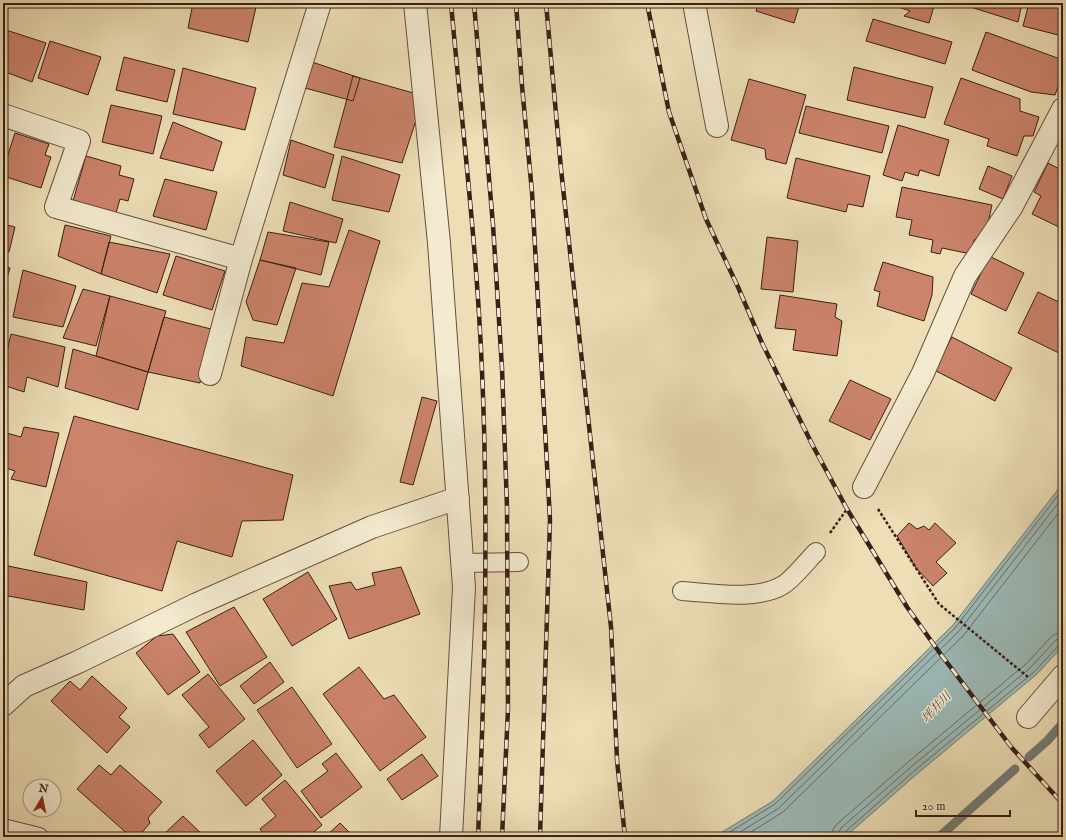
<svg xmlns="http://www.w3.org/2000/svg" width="1066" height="840" viewBox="0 0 1066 840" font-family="'IM FELL English','Noto Serif JP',serif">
  <rect width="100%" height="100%" fill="#eddeb6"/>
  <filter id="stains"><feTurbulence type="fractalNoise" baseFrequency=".005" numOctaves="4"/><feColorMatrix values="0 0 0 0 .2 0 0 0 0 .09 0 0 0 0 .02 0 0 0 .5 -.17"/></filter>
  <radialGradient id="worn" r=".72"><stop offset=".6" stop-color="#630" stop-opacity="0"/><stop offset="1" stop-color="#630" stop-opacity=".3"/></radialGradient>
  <path fill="#9cbab7" stroke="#747c77" d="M1063 483V646L1037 674 917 774 845 837H714L773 801 953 625Z"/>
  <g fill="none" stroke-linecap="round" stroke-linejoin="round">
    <path stroke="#6a6d67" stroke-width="1" d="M722 837 775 804 955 628 1063 489
      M732 837 779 808 959 631 1063 497
      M743 837 783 812 963 636 1063 507
      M832 837 833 830 837 824 907 763 1026 664 1052 636 1058 633 1063 632
      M838 837 839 832 841 828 911 767 1030 668 1056 640 1063 638
      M843 837 845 832 914 771 1034 672 1059 645 1063 643"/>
    <path stroke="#747c77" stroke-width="9" d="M1029 757 1047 741 1063 723
      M939 837 1015 769"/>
  </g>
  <path fill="#cb836b" stroke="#392017" d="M193 3H257L248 42 188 28Z
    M758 3H800L794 23 756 11Z
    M887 3H935L929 23 904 16 910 11Z
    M958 3H1022L1018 22Z
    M1029 3H1063V52L1058 51 1062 36 1023 26Z
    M873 19 952 42 945 64 866 41Z
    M3 29 46 43 32 82 3 71Z
    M986 32 1063 60V74L1055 95 1031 92 972 70Z
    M50 41 101 57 88 95 38 78Z
    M124 57 175 70 167 102 116 90Z
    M303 59 360 78 353 101 294 85Z
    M854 67 933 87 925 118 847 100Z
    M183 68 256 88 245 130 173 114Z
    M353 76 424 96 402 163 334 147Z
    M961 78 1020 99V111L1039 117 1033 136H1024L1017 156 987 146 989 139 944 124Z
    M749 79 806 95 786 164 766 159 765 149 731 140Z
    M111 105 162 116 153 154 102 142Z
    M806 106 889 126 882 153 799 133Z
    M173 122 222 142 213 171 160 158Z
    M898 125 949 140 939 176 920 170 918 176 905 172 902 181 883 175Z
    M15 133 49 144 45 155 51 157 41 188 3 176V170Z
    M291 140 334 155 325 188 283 175Z
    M86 156 121 166 119 175 134 179 128 201 120 199 116 213 73 201Z
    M342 156 400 175 389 212 332 200Z
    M796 158 870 176 863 207 848 204 846 212 787 198Z
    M1048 163 1063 171V229L1032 214 1041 196 1034 192Z
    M988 166 1012 176 1003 199 979 189Z
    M165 179 217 192 206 230 153 216Z
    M902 187 992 205 986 232 974 240 971 254 942 248 940 254 931 252 933 240 909 235 912 220 896 217Z
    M290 202 343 219 336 243 283 231Z
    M3 224 15 227 9 252 3 251Z
    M65 225 111 236 101 274 58 256Z
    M349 230 380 241 333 396 241 366 246 337 284 343 302 283 329 287Z
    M268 232 329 242 321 275 260 260Z
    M767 237 798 241 793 292 761 289Z
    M109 242 170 254 157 293 101 274Z
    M176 256 225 271 212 310 163 295Z
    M989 256 1024 273 1006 311 971 294Z
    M260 260 296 268 277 325 253 320 246 302Z
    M883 262 933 277 932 295 924 321 877 306 880 292 874 290Z
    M3 266 10 268 3 291Z
    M23 270 76 286 63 327 13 317Z
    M83 289 110 296 96 346 63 338Z
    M1038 292 1063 304V355L1018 333Z
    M780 295 837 304 835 317 842 321 837 356 793 350 796 330 775 328Z
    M110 296 166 311 148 372 96 356Z
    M164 317 211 329 200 383 148 372Z
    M11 334 65 347 58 387 27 377 24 392 3 385V368Z
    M952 337 1012 368 995 401 934 370Z
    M73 349 148 372 138 410 65 388Z
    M850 380 891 399 870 440 829 421Z
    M422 397 437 401 413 485 400 482Z
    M74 416 293 475 283 520 242 521 232 557 177 541 162 591 34 555Z
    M24 427 59 433 46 487 11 479 15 471 3 467V432L21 437Z
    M909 523 917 529 924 526 929 530 935 523 956 543 936 562 947 573 933 586 916 568 897 536Z
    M3 565 87 582 84 610 3 595Z
    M401 567 420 614 349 639 329 586 351 582 356 590 375 585 372 573Z
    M308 572 337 619 292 646 263 599Z
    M234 607 267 657 220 686 186 632Z
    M173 634 200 672 168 695 136 653 157 636Z
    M270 662 284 682 254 704 240 686Z
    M359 667 384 699 394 695 426 737 380 771 323 694Z
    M208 674 245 719 209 748 199 735 209 727 182 695Z
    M92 676 127 708 119 717 130 727 107 753 51 701 70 681 80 690Z
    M292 687 332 744 297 768 257 710Z
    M253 740 282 775 246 806 216 771Z
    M336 753 362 787 321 818 301 791 328 771 322 764Z
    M422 754 438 776 402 800 387 779Z
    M99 765 111 775 120 765 162 802 148 818 150 823 138 837H131L77 789Z
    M285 780 322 825 308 837H266L260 829 276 816 262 799Z
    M183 816 205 837H161Z
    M340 823 354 837H325Z"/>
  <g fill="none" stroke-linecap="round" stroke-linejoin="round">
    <defs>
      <path id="lane" d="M462 563 519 562
        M682 591C712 593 757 601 783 585 792 580 808 560 816 552
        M3 828 39 837"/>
      <path id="street" d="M415 3 439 243 464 587 451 837
        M694 3 717 126
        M3 115 79 141 56 207 241 259
        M210 374 241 259 320 3
        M864 487 923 373 965 276 1012 206 1063 109
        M3 705 24 686 78 662 197 604 372 527 458 498
        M1028 717 1063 676"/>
    </defs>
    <use href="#lane" stroke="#66503f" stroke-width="20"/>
    <use href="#street" stroke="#66503f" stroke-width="24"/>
    <path stroke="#392017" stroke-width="2.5" stroke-dasharray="3 2" stroke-linecap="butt" d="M878 509 939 604 1028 677
      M830 533 847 509"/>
    <use href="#lane" stroke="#f3ead0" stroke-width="18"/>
    <use href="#street" stroke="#f3ead0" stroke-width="22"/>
    <defs>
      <path id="rail" d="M451 3C462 126 477 248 482 371 489 526 485 682 478 837
        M474 3 493 225 502 368 507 507 508 709 502 837
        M516 3 522 86 532 192 550 520 540 837
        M546 3 561 169 611 627 617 760 625 837
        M647 3 669 112 706 219 738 287 762 343 813 446 847 509 907 607 942 656 1012 748 1063 804"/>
    </defs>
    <use href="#rail" stroke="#392017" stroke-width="4.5"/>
    <use href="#rail" stroke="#f3ead0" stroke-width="3" stroke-dasharray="9" stroke-linecap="butt"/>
  </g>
  <g text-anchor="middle" stroke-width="3" stroke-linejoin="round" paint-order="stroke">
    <g font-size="12" font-style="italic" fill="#574e47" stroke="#f3ead0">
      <text transform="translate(936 707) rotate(-46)" y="4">坪井川</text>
    </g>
  </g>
  <rect width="1066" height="840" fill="none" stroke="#eddeb6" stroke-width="16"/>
  <rect x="4" y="4" width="1058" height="832" fill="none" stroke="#392017" stroke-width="2"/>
  <rect x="8" y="8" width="1050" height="824" fill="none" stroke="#392017"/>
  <g transform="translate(42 798) rotate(9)"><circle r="19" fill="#f3ead0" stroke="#a99986"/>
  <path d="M0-3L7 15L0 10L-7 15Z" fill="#8f2418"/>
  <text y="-6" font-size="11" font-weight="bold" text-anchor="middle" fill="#392017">N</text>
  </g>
  <path d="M916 810v6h94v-6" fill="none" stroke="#392017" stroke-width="2"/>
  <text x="922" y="810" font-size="12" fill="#392017" stroke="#f3ead0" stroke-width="3" paint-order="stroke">20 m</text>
  <rect width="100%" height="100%" filter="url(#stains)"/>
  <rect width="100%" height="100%" fill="url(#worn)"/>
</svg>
